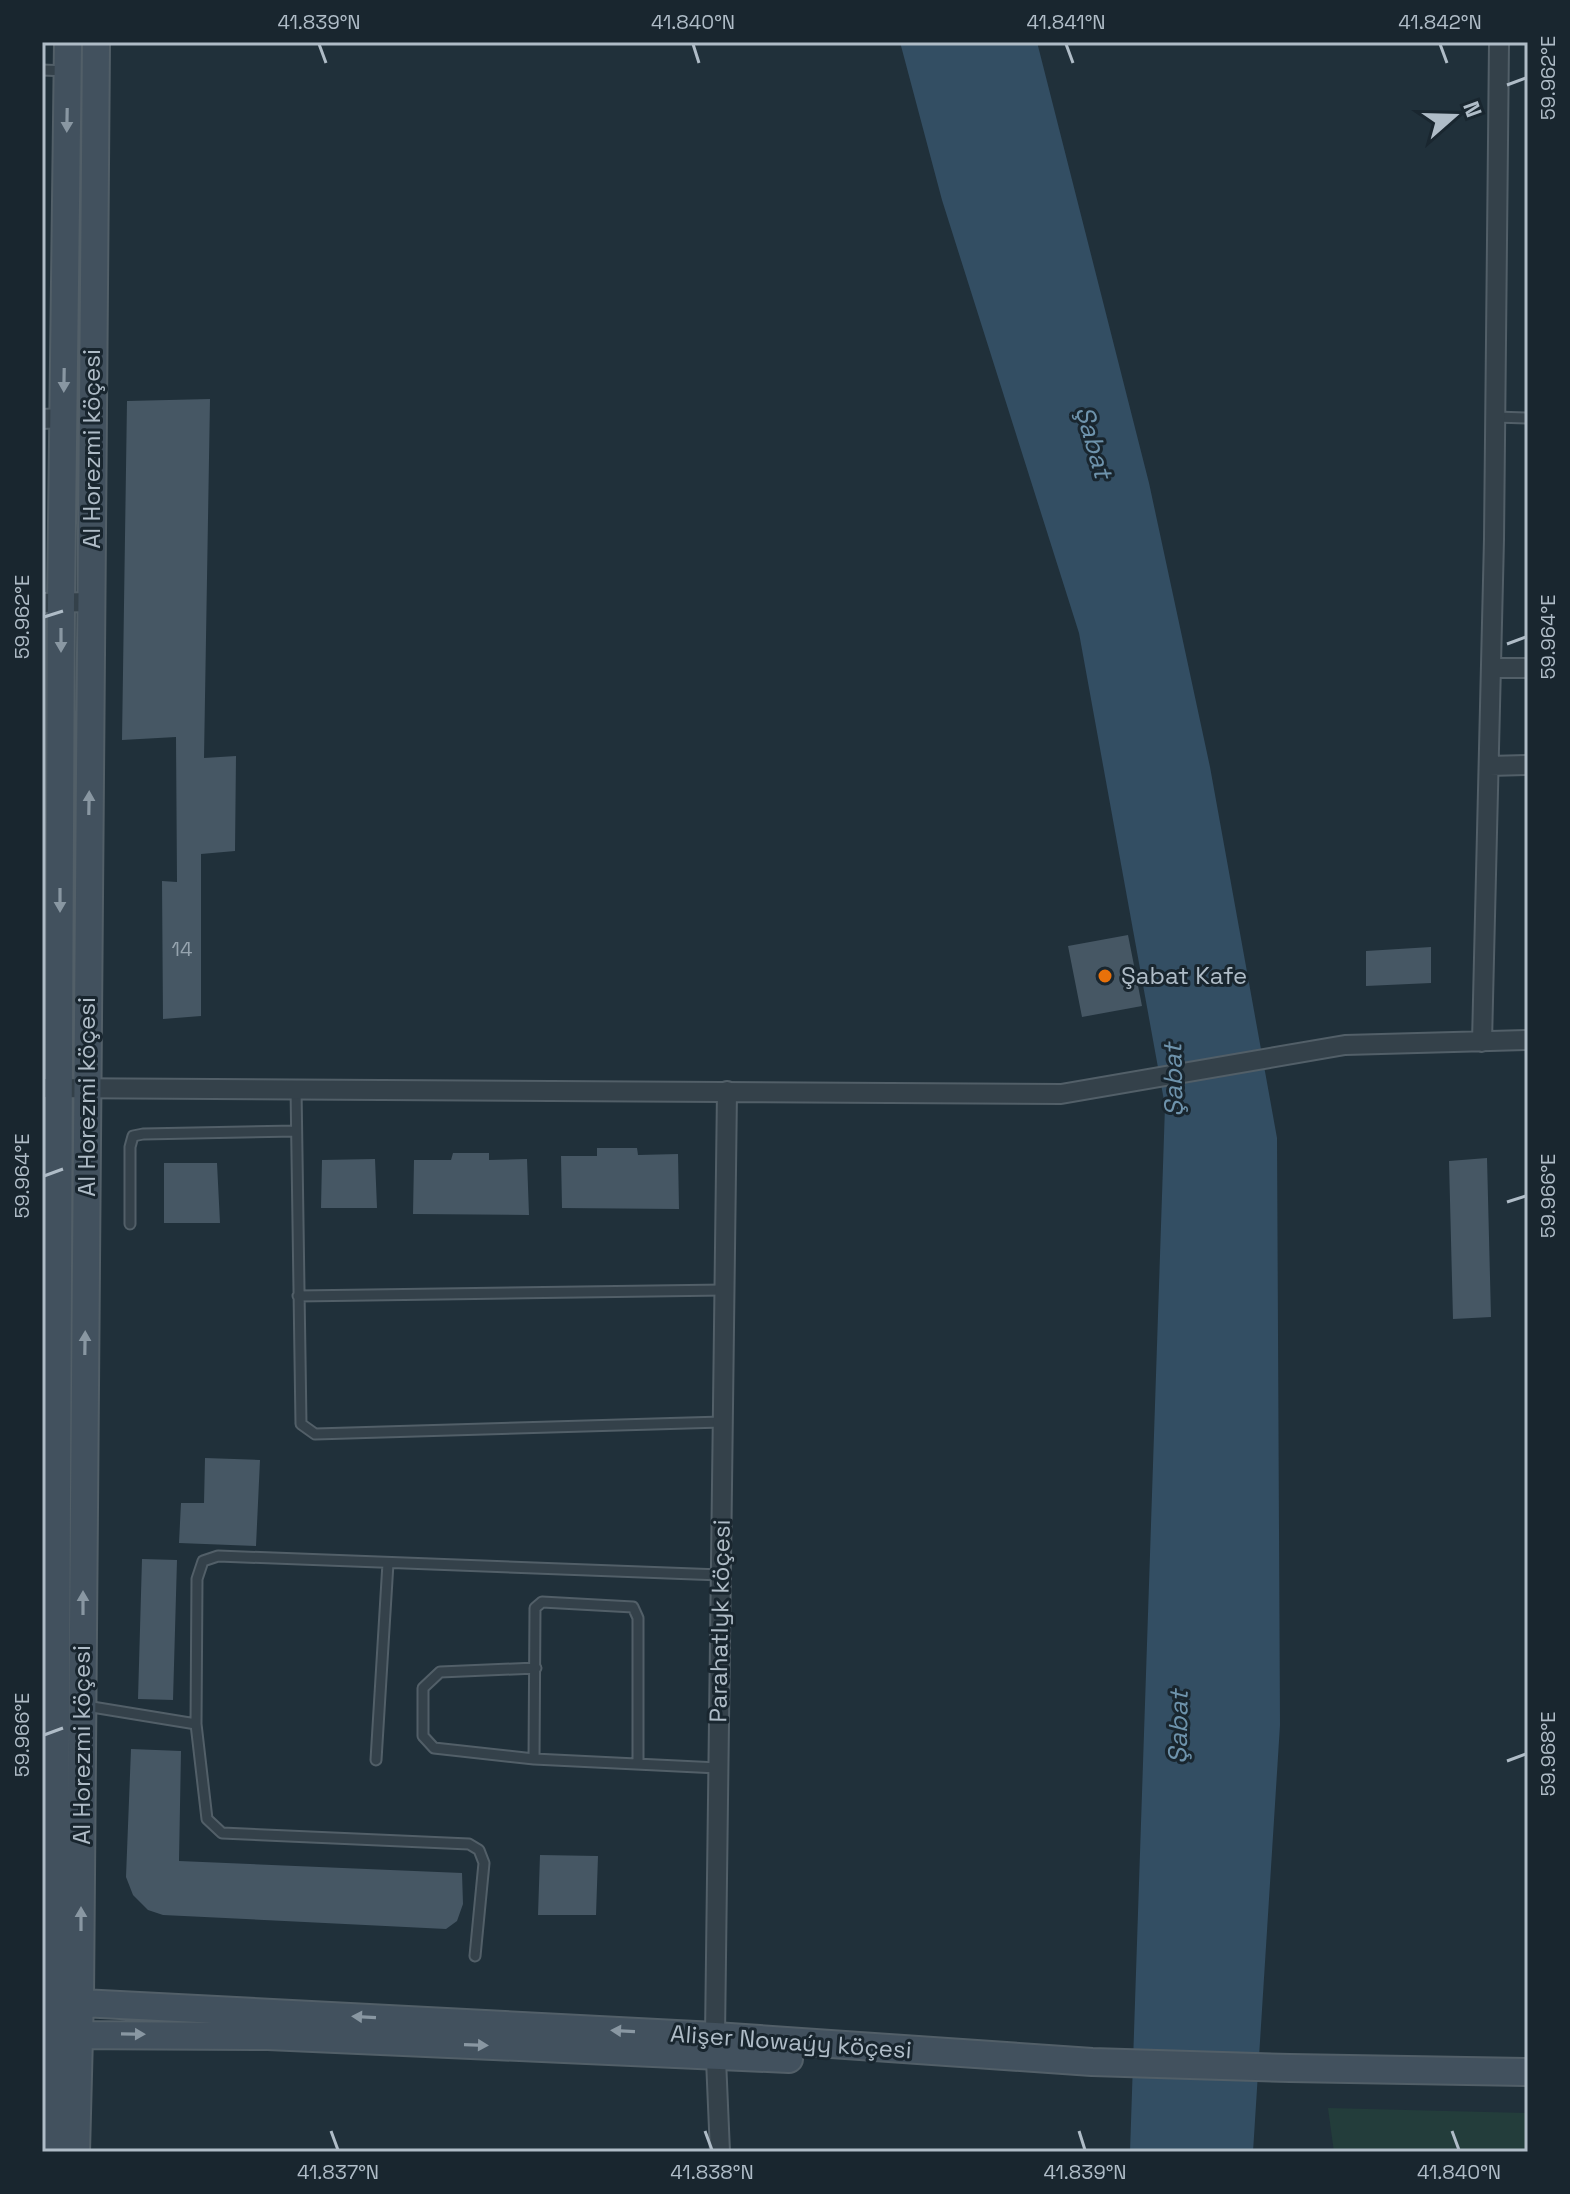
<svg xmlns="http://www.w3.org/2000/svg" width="1570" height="2194" viewBox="0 0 1570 2194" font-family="'Space Grotesk',sans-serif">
  <rect width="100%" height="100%" fill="#20303a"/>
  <path fill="#233d3b" d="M1328 2108 1528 2113V2152H1334Z"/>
  <path fill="#334e63" d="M900 42H1037L1149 483 1210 767 1277 1138 1280 1725 1253 2152H1130L1165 1106 1079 633 942 200Z"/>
  <path fill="#465764" d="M210 399 204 758 236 756 235 851 201 854V1016L163 1019 162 881 177 882 176 737 122 740 127 401Z
    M1128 935 1142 1006 1082 1017 1068 946Z
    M1431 947V983L1366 986V951Z
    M597 1148H637L638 1155 678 1154 679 1209 562 1208 561 1156H597Z
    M453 1153H489V1160L527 1159 529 1215 413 1214 414 1160H451Z
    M1487 1158 1491 1317 1453 1319 1449 1161Z
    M375 1159 377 1208H321L322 1160Z
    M164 1163H217L220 1223H164Z
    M205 1458 260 1460 256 1546 179 1543 181 1503H204Z
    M142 1559 177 1560 173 1700 138 1699Z
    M131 1749 181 1751 179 1861 462 1873 463 1904 457 1921 446 1929 163 1915 148 1910 133 1895 126 1877Z
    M540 1855 598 1856 596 1915H538Z"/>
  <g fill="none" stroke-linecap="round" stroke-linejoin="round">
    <defs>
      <path id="lane" d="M42 70 67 71
        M1496 417 1528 418
        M296 1088 301 1424 315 1434 722 1422
        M130 1224V1147L133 1136 143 1134 296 1131
        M298 1296 724 1290
        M86 1706 196 1724 207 1819 222 1833 469 1844 479 1850 484 1863 475 1956
        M196 1724 197 1579 203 1561 218 1556 721 1575
        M534 1759 434 1748 423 1736V1688L440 1672 536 1668
        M376 1760 388 1563
        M638 1764V1618L633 1607 542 1602 535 1608 534 1759 718 1768"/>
      <path id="street" d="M42 419 63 418
        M42 603 91 602
        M1491 668H1528
        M1489 766 1528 765
        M1482 1042 1494 539 1499 42
        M42 1088 1061 1094 1345 1045 1528 1040
        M720 2152 715 2036 727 1091"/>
      <path id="secondary" d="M62 2002 715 2036 1092 2062 1290 2068 1528 2072
        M61 2035 268 2036 789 2059
        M54 2152 61 602 68 42
        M76 2152 80 1997 96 42"/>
    </defs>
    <use href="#lane" stroke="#525f68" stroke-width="13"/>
    <use href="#street" stroke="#525f68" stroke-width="22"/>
    <use href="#secondary" stroke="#525f68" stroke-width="30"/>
    <use href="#lane" stroke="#34414a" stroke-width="9"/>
    <use href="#street" stroke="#34414a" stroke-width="18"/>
    <use href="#secondary" stroke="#42515e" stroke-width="26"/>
  </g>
  <defs><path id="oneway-solid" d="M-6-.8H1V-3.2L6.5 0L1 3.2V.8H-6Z" transform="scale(2)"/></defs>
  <g fill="#8997a2">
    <use href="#oneway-solid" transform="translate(67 120) rotate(91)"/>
    <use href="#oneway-solid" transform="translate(64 380) rotate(91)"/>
    <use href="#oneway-solid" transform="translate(61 640) rotate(90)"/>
    <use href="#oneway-solid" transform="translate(89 803) rotate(-89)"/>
    <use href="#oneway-solid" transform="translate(60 900) rotate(90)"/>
    <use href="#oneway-solid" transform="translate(85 1343) rotate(-89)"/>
    <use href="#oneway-solid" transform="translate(83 1603) rotate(-90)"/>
    <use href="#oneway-solid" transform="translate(81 1919) rotate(-90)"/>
    <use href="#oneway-solid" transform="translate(364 2017) rotate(-177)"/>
    <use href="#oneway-solid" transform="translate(623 2031) rotate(-177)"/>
    <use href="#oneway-solid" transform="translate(133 2034) rotate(1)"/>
    <use href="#oneway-solid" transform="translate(476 2045) rotate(2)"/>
  </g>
  <path fill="none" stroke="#afbcc7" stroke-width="3" d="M319 44 326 63M693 44 699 63M1066 44 1073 63M1440 44 1447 63M1507 85 1526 78M44 617 63 611M1507 644 1526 637M44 1176 63 1169M1507 1202 1526 1196M44 1735 63 1728M1507 1761 1526 1754M331 2131 338 2150M705 2131 712 2150M1079 2131 1085 2150M1452 2131 1459 2150"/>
  <circle fill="#e8710a" stroke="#19262f" stroke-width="3" cx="1105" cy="976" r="8"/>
  <g text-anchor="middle" stroke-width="6" stroke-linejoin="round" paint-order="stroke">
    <g font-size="20" fill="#95a3ae">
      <text x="182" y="956">14</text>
    </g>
    <g font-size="24" fill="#afbcc7" stroke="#19262f">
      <text transform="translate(92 449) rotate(-90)" y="8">Al Horezmi köçesi</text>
      <text transform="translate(87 1097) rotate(-90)" y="8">Al Horezmi köçesi</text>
      <text transform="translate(720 1621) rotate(-89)" y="8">Parahatlyk köçesi</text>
      <text transform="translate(82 1745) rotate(-90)" y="8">Al Horezmi köçesi</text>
      <text transform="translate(791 2042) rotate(4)" y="8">Alişer Nowaýy köçesi</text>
    </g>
    <g font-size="24" fill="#afbcc7" stroke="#19262f" text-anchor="start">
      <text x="1121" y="984">Şabat Kafe</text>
    </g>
    <g font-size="26" font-style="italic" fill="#6e93ac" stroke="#19262f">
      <text transform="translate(1094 442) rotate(74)" y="9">Şabat</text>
      <text transform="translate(1173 1080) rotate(-91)" y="9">Şabat</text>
      <text transform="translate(1178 1727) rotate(-89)" y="9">Şabat</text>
    </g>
  </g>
  <rect width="1570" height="2194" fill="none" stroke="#19262f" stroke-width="88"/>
  <g transform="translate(1454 116) rotate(70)" stroke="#19262f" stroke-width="6" paint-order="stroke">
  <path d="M0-6L14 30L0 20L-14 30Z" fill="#afbcc7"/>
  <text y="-12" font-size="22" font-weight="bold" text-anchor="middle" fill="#afbcc7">N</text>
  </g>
  <rect x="44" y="44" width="1482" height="2106" fill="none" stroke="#afbcc7" stroke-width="3"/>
  <g font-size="20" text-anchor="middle" fill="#afbcc7">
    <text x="319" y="29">41.839°N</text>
    <text x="693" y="29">41.840°N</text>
    <text x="1066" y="29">41.841°N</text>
    <text x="1440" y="29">41.842°N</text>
    <text transform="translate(1548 78) rotate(-90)" y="7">59.962°E</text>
    <text transform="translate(22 617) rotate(-90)" y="7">59.962°E</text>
    <text transform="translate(1548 637) rotate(-90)" y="7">59.964°E</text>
    <text transform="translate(22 1176) rotate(-90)" y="7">59.964°E</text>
    <text transform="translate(1548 1196) rotate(-90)" y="7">59.966°E</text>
    <text transform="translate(22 1735) rotate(-90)" y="7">59.966°E</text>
    <text transform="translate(1548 1754) rotate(-90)" y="7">59.968°E</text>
    <text x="338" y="2179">41.837°N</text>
    <text x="712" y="2179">41.838°N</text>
    <text x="1085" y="2179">41.839°N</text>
    <text x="1459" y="2179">41.840°N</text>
  </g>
</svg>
